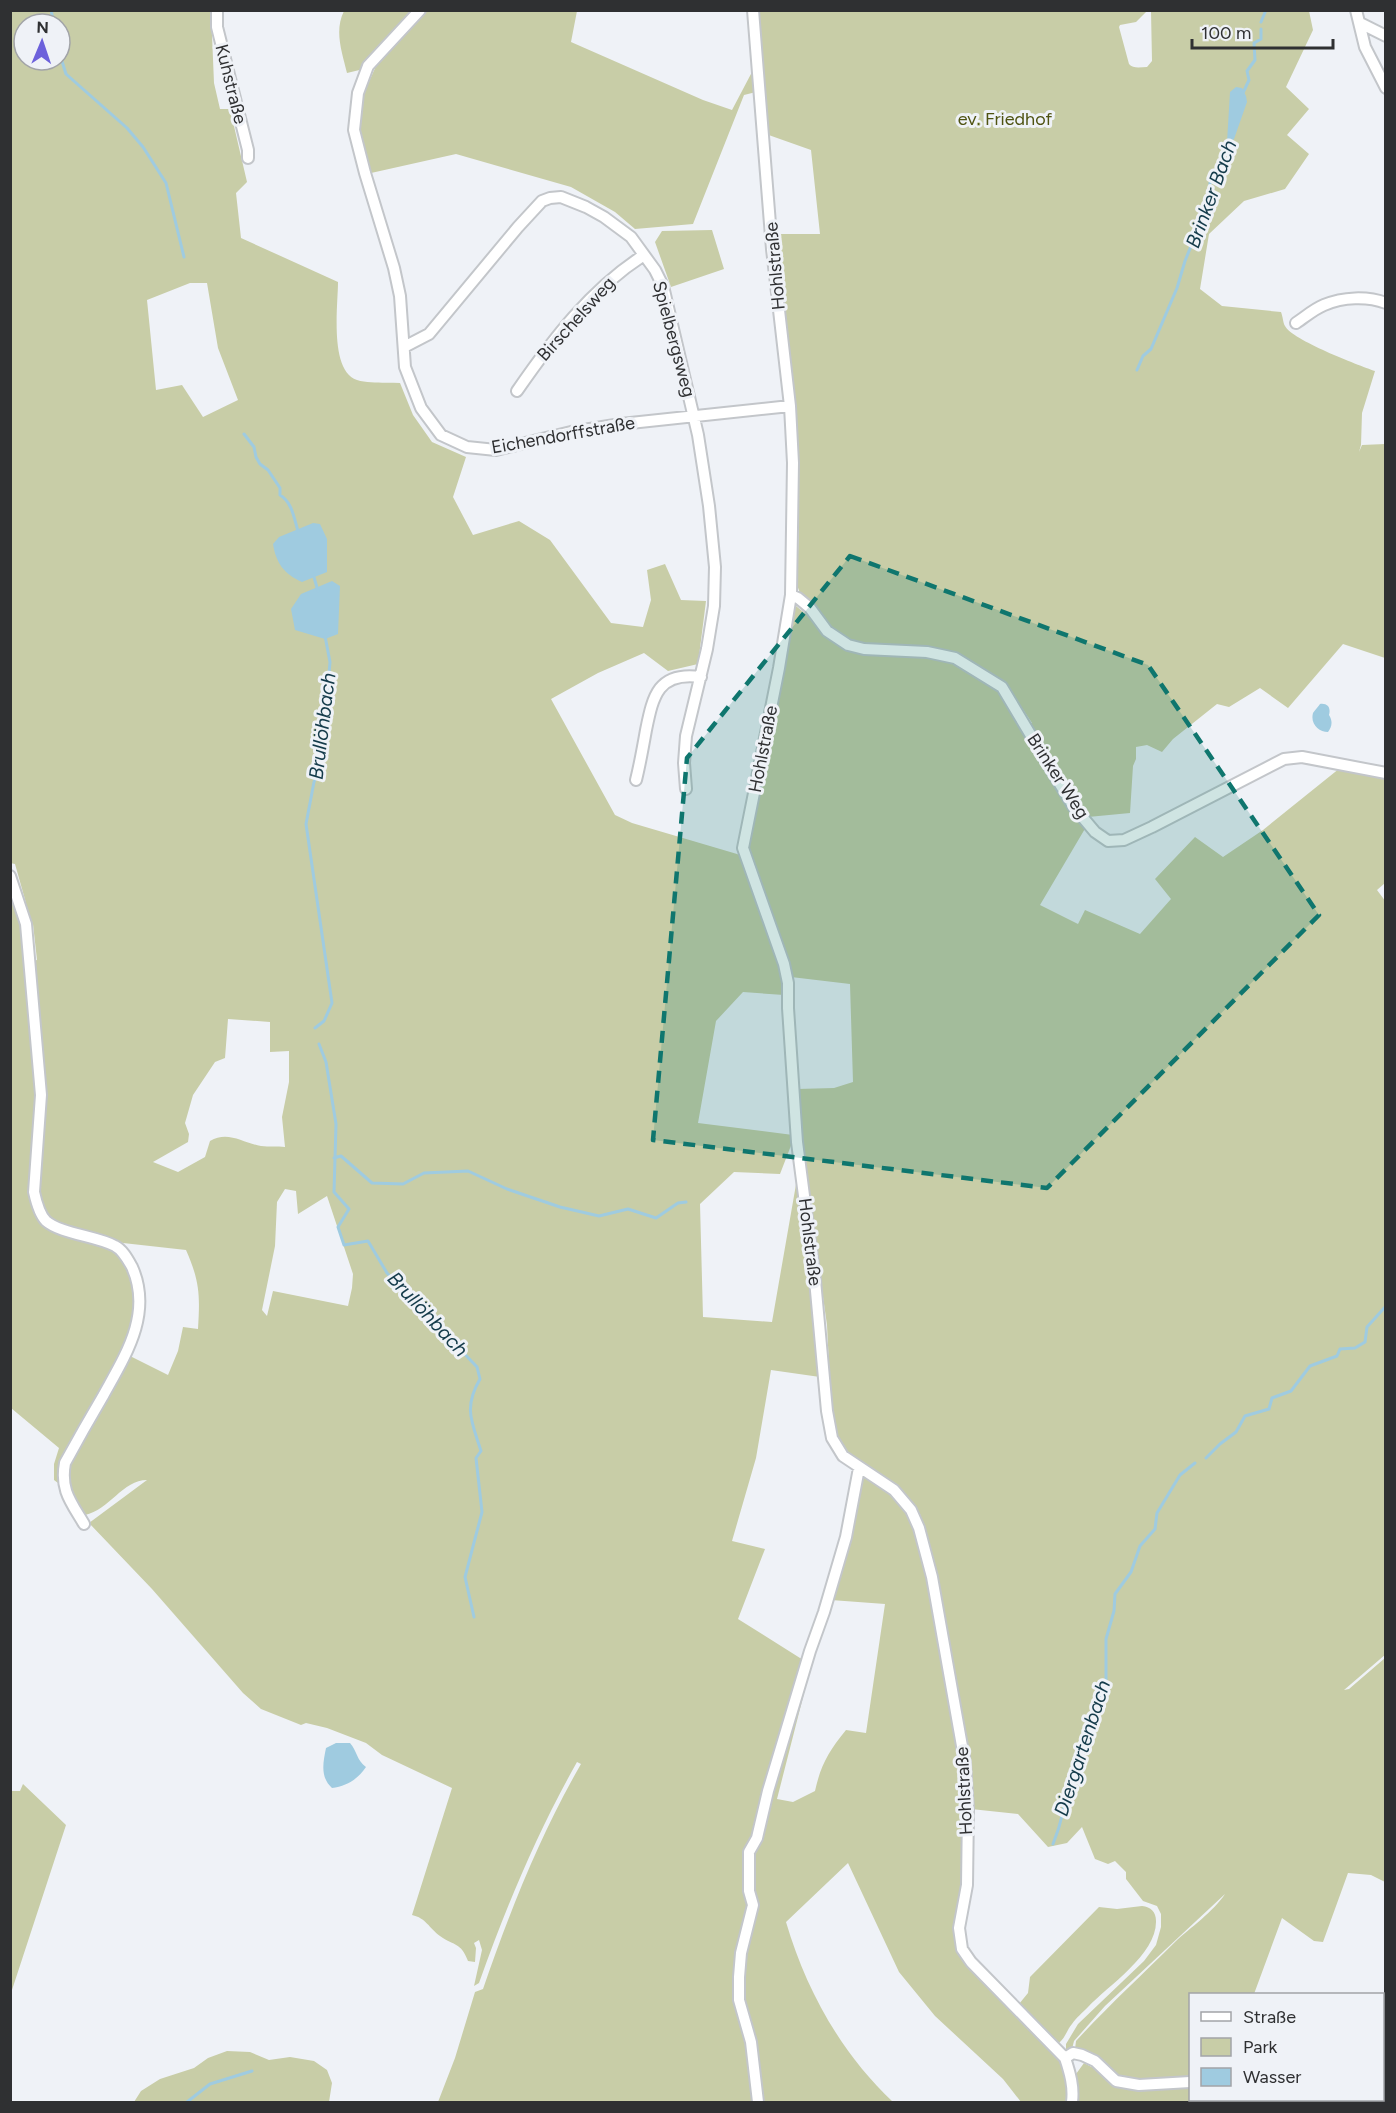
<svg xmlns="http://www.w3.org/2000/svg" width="1396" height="2113" viewBox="0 0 1396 2113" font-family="Figtree,sans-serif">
  <rect width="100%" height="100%" fill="#eff2f7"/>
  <path fill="#c8cda7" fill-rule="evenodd" d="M11 11H211L214 83 220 109H230L247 182 236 193 241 238 338 282C338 305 329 371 357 380 370 384 387 382 400 383L413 415 432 442 466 457 453 497 473 535 519 521 550 540 611 623 643 627 651 600 647 570 665 564 681 600 706 601 698 664 668 671 644 653 598 673 551 699 615 815 632 823 737 854 750 860 747 847 770 750 794 609 796 606 847 648 925 655 952 660 1000 687 1021 722 1032 723 1006 684 956 655 850 643 831 630 800 593 797 585 799 524 797 430 777 234H820L811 150 763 133 760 91 744 95 693 224 635 229 615 212 571 187 456 154 371 173 360 130 364 93 376 66 347 73C342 52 334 31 344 11H577L571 42 703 100 732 110 752 72 758 67 753 11H1147L1136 22 1120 25 1119 27 1129 64C1133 69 1141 67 1147 67L1152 61 1151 11H1309L1313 30 1286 87 1309 109 1287 135 1309 154 1285 189 1244 201 1209 234 1200 289 1222 306 1281 312C1283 317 1283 323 1285 326 1292 340 1358 365 1375 371L1362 413 1361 445 1359 452 1362 445 1385 444V529L1384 528 1386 530 1385 658 1343 644 1288 708 1260 688 1229 707 1217 704 1173 739 1162 752 1147 745 1136 747V759L1133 766 1130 813 1088 817 1084 814 1072 795H1059L1086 827 1040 905 1078 924 1085 910 1140 934 1171 899 1155 879 1195 837 1223 857 1263 830 1340 768 1385 776V883L1377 890 1386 902V1654L1344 1690 1349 1689 1385 1658V1882L1371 1875 1348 1873 1323 1942 1314 1941 1282 1918 1254 1994H1190V2080C1168 2081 1140 2087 1119 2077 1102 2070 1096 2050 1075 2049L1076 2041C1108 2006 1142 1975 1175 1942 1190 1928 1214 1911 1225 1894L1105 2006 1074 2041 1072 2049H1066V2044L1078 2024 1144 1961 1156 1945 1161 1927V1914L1157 1906 1143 1901 1126 1879V1872L1115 1861 1108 1864 1095 1859 1082 1827 1067 1843 1048 1847 1018 1814 971 1809 943 1614 920 1514 897 1488 849 1456 832 1425 827 1325 801 1141 797 1089 834 1088 853 1082 850 984 791 977 784 995 743 992 716 1021 698 1123 793 1135 792 1143 780 1174 734 1172 700 1204 703 1317 772 1322 798 1173 820 1377 771 1370 756 1458 732 1541 765 1549 738 1619 800 1658 812 1662 777 1799 793 1802 815 1791C821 1764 829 1751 846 1730L866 1733 885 1604 831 1600 862 1472 893 1493 908 1511 917 1530 926 1569 965 1790V1863L958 1946 1064 2063 1069 2092 1067 2102H1021L1003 2079 935 2016 899 1972 848 1863 786 1922C806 1990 841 2053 893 2102H438L455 2058 475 1992 483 1989C510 1911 540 1835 581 1764L577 1762C537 1833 506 1907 479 1983L474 1986 482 1950 479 1940 474 1943 476 1948 475 1962 468 1961C461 1942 454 1946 440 1936 429 1928 426 1918 412 1915L452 1788 382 1755 366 1743 327 1728 306 1723 301 1725 261 1709 243 1693 152 1589 89 1523 147 1480C123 1480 109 1510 85 1515L81 1513 69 1489 68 1464 130 1356 168 1375 178 1351 183 1327 198 1329C200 1295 200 1282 186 1250L123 1243 57 1222 52 1227 116 1249 132 1277 135 1316 124 1354 61 1462 58 1483 54 1480V1464L59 1448 11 1408 10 889 16 907 26 903 15 864 10 863ZM24 24H60V60H24ZM190 283H207L218 348 238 400 203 417 182 385 156 390 147 300ZM19 918 33 924 37 960 25 963 23 938ZM228 1019 270 1022V1052L289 1051V1082L282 1117 285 1147C277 1146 269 1147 261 1146 243 1143 228 1130 210 1141L205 1157 178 1172 153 1162 188 1142 189 1134 185 1123 193 1095 215 1062 225 1058ZM285 1189 296 1191 298 1214 327 1196 353 1274 352 1288 348 1306 273 1291 267 1316 262 1310 275 1246 277 1202Z
    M712 230 724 269 671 287 655 242 662 231Z
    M23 1784 66 1825 11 1993V1791H20Z
    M1142 1906C1151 1907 1156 1912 1156 1921 1157 1954 1109 1985 1088 2007 1083 2012 1076 2018 1072 2024 1067 2030 1065 2038 1059 2043L1057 2042 1019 2004 1028 1993 1030 1977 1099 1907 1117 1909Z
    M227 2051 250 2052 269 2060 290 2057 314 2061 327 2070 332 2083 329 2102H134L141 2091 160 2079 194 2068 208 2058Z
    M1084 2063 1103 2073 1108 2081 1125 2086 1190 2084V2100H1317L1319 2102 1338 2100H1382L1383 2084 1385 2083V2102H1077L1076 2074Z"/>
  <path fill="#9fcbe0" d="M1236 87 1242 88 1246 96 1247 102 1234 139 1229 144 1227 142 1230 92Z
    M313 523 320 524 327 539V572L302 582C284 574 276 563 273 544L279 537Z
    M332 581 340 586 338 634 325 639 295 630 291 609 301 594Z
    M1320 704C1328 703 1331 708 1329 715 1333 721 1332 727 1328 732 1319 732 1310 724 1313 713 1315 710 1318 707 1320 704Z
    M336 1743H350C357 1751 357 1761 366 1767 358 1779 347 1786 332 1788 320 1777 323 1763 326 1748Z"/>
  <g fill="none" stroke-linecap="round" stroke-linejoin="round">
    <path stroke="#9fcbe0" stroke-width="3" d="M51 10 54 24
      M1261 22 1266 10
      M60 55 66 74 127 128 143 147 166 183 184 257
      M1242 95 1249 80 1247 71 1255 60 1254 43 1261 39V29
      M1137 370 1143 356 1151 349 1177 288 1185 261 1210 199V183L1230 142
      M244 434 254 447 256 457 260 464 268 470 280 488V495C292 502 294 518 298 531
      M313 574 318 591
      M315 1028 324 1021 332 1003 306 824 314 782 321 766 330 662 325 636
      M319 1044 326 1062 336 1124 334 1192 349 1209 338 1227 344 1245 368 1241 387 1273 477 1367 480 1379C463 1408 472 1422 481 1451L476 1458 482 1512 465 1577 474 1617
      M334 1158 341 1156 372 1183 403 1184 424 1173 468 1171 507 1189 560 1207 599 1216 628 1209 656 1218 678 1203 686 1202
      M1206 1458 1220 1444 1236 1432 1245 1416 1269 1409 1272 1398 1291 1391 1310 1366 1337 1356 1340 1349 1355 1348 1365 1342 1367 1327 1386 1306
      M1053 1844C1061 1824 1066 1803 1067 1782L1077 1772 1106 1682V1639L1114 1611 1115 1594 1131 1572 1140 1546 1155 1529 1157 1513 1180 1475 1195 1463
      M187 2102 210 2084 252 2071"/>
    <defs>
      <path id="minor" d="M217 10V27L248 150V158
        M420 10 368 66 358 93 354 130 365 173 394 268 400 296 405 367 421 408 441 435 467 447 496 450 571 432 621 424 790 406
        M753 10 772 249 790 406 793 463 791 595 779 668 743 848 784 964 788 983V1008L797 1142 815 1280 827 1411 832 1438 843 1456 894 1490 911 1510 919 1528 932 1577 965 1763 968 1809 967 1885 959 1928 962 1949 971 1962 1065 2058C1070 2073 1074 2087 1072 2102
        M1356 10 1365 47 1386 88
        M1360 23 1386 36
        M1296 323C1305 317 1314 309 1324 305 1343 297 1367 296 1386 303
        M404 347 429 334 518 227 542 201 550 198 561 197 586 207 604 217 631 237 655 270 663 286 698 435 709 506 715 567 714 606 707 649 686 736 684 763 686 789
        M517 391C553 339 590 290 644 255
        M791 595 798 598 810 608 827 631 848 645 864 649 927 652 955 658 1002 687 1073 806 1095 832 1108 841 1124 840 1152 827 1284 759 1302 757 1386 773
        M636 780C640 764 643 747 646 730 653 696 658 671 701 677
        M10 876 26 924 41 1095 34 1192C36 1201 39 1214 46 1221 61 1234 97 1236 115 1246 123 1250 128 1260 132 1267 153 1314 125 1356 103 1396 90 1418 77 1441 65 1463 60 1490 71 1502 84 1524
        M1065 2058 1073 2053 1082 2055 1095 2061 1116 2081 1139 2085 1190 2082
        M1382 2082 1386 2081
        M758 2102 751 2042 739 2000V1977L741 1953 753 1905 749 1891V1852L757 1838 768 1791 810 1651 824 1612 846 1537 859 1468"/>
    </defs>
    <use href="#minor" stroke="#c3c6ca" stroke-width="14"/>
    <use href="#minor" stroke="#fff" stroke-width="10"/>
  </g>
  <path fill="#0f766e" fill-opacity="0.2" stroke="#0f766e" stroke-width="4.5" stroke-dasharray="12 8" stroke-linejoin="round" d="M850 556 1148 665 1319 915 1047 1188 653 1140 687 758Z"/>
  <g text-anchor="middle" stroke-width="6" stroke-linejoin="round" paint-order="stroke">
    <g font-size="18" fill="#2f3032" stroke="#eff2f7">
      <text transform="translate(231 84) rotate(76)" y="6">Kuhstraße</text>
      <text transform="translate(775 266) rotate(-95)" y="6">Hohlstraße</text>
      <text transform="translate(576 319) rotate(-48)" y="6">Birschelsweg</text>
      <text transform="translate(674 339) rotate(75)" y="6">Spielbergsweg</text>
      <text transform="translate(563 435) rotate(-10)" y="6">Eichendorffstraße</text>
      <text transform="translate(763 749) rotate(-79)" y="6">Hohlstraße</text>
      <text transform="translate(1058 776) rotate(57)" y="6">Brinker Weg</text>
      <text transform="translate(810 1242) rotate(83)" y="6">Hohlstraße</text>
      <text transform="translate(964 1791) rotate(-93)" y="6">Hohlstraße</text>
    </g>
    <g font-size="18" fill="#4f5312" stroke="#eff2f7">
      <text x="1005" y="125">ev. Friedhof</text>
    </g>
    <g font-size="20" font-style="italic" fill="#143b4a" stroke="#eff2f7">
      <text transform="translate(1211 194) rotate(-70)" y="7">Brinker Bach</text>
      <text transform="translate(322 726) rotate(-83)" y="7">Brullöhbach</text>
      <text transform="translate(428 1314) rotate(47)" y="7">Brullöhbach</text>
      <text transform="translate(1082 1748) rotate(-72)" y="7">Diergartenbach</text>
    </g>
  </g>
  <rect width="1396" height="2113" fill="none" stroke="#2f3032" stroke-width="24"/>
  <rect x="1189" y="1993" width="195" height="108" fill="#eff2f7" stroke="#a2a4a8" stroke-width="1.5"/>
  <rect x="1201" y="2012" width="30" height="9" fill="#ffffff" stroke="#a2a4a8" stroke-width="1.5"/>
  <text x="1243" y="2023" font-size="18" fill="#2f3032">Straße</text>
  <rect x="1201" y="2038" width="30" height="18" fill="#c8cda7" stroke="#a2a4a8" stroke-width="1.5"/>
  <text x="1243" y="2053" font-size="18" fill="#2f3032">Park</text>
  <rect x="1201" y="2068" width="30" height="18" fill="#9fcbe0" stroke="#a2a4a8" stroke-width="1.5"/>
  <text x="1243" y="2083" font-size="18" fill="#2f3032">Wasser</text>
  <g transform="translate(42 42) rotate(2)"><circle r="28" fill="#eff2f7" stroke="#a2a4a8" stroke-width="1.5"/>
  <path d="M0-4.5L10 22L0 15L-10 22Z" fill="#6c61db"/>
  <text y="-9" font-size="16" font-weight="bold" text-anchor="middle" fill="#2f3032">N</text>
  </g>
  <path d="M1192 39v9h141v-9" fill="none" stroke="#2f3032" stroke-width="3"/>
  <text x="1201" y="39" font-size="18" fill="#2f3032" stroke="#eff2f7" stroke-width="4.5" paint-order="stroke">100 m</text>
</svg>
